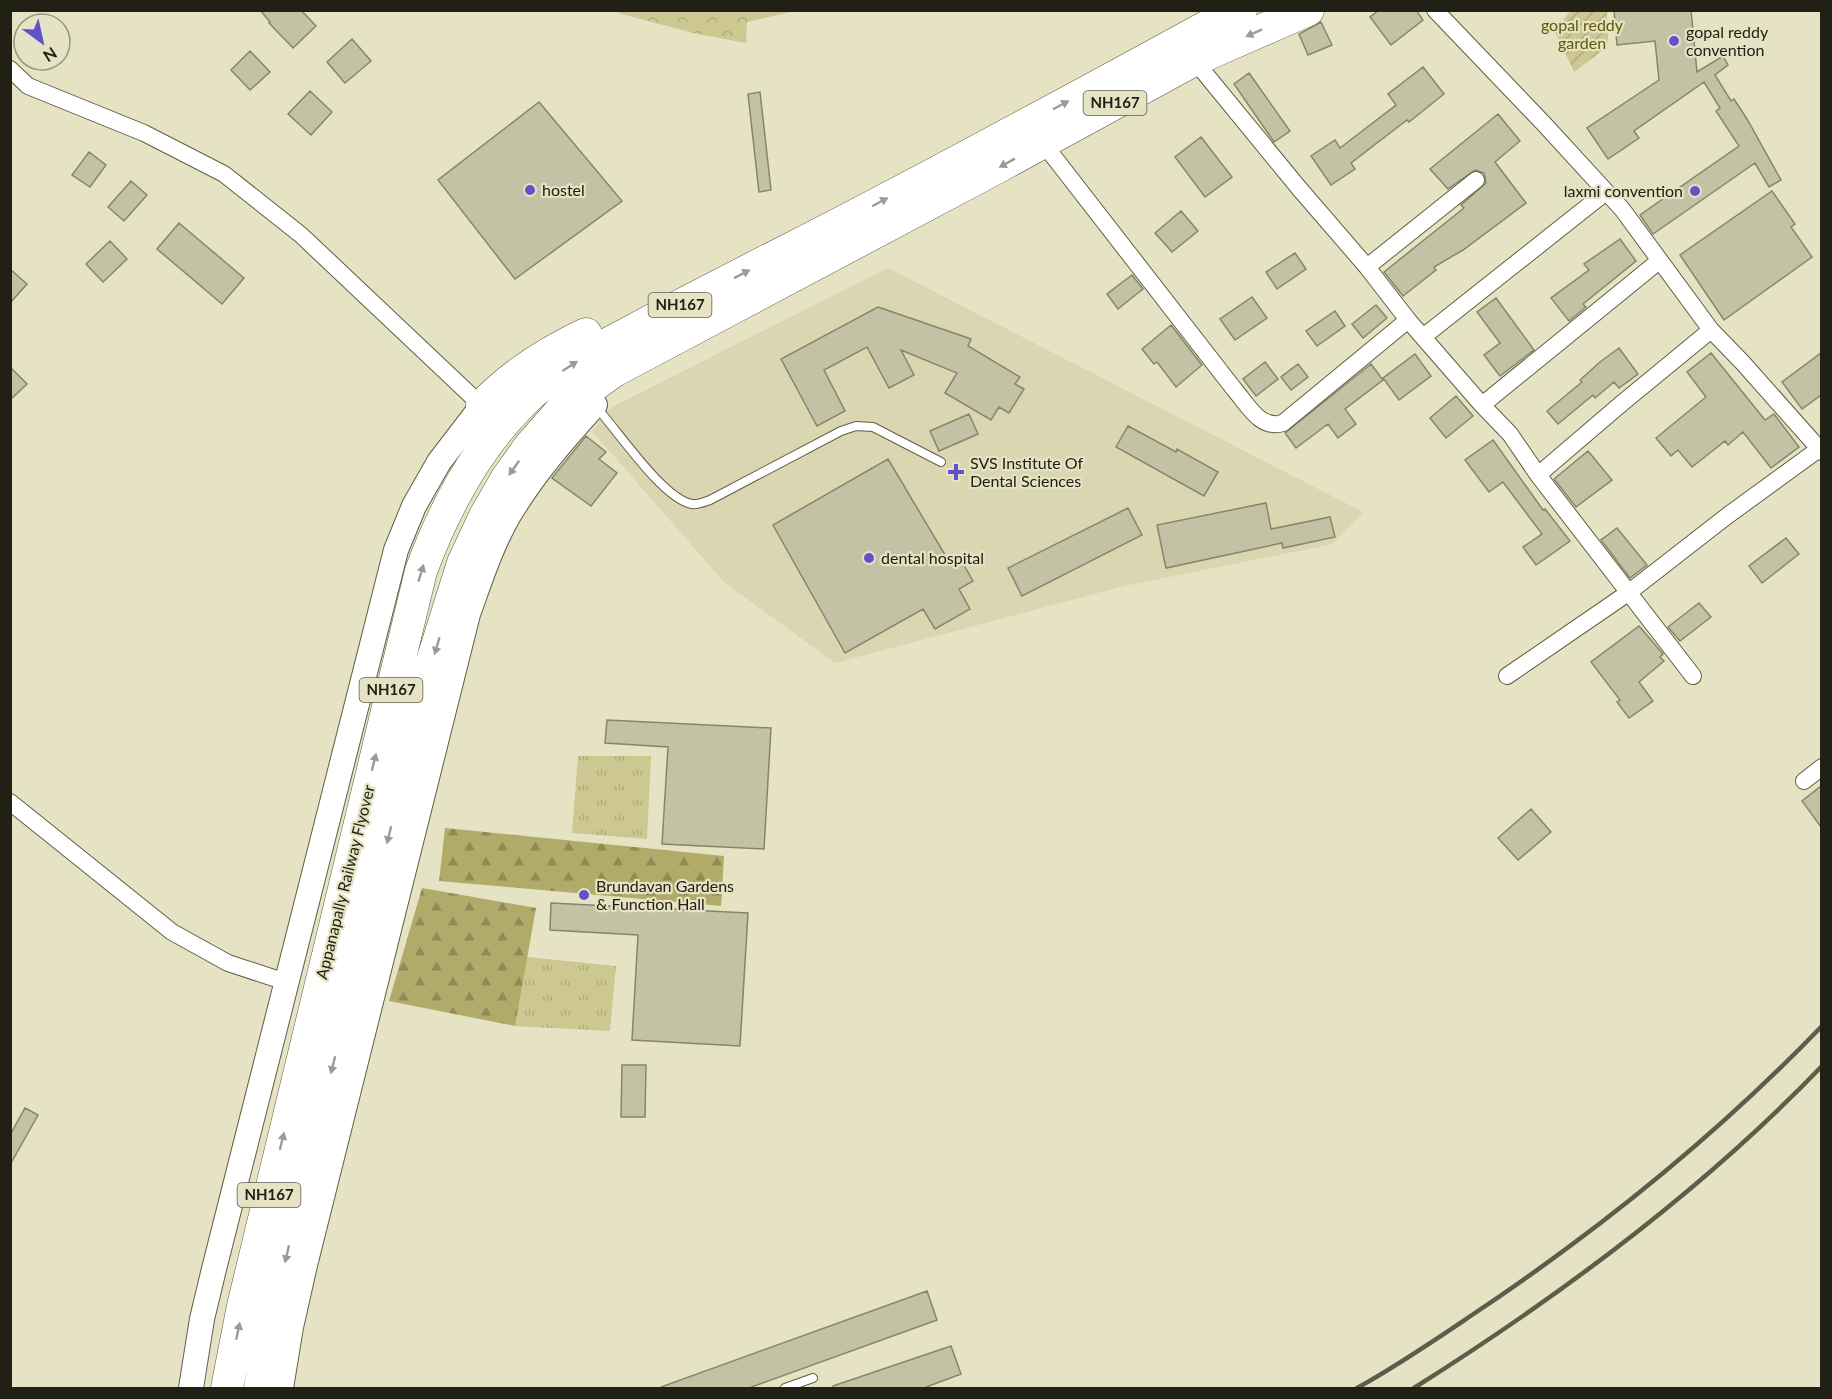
<svg xmlns="http://www.w3.org/2000/svg" width="1832" height="1399" viewBox="0 0 1832 1399" font-family="Lato,sans-serif">
  <defs>
    <pattern id="grass-tufts" width="24" height="20" patternUnits="userSpaceOnUse" patternTransform="scale(1.5)"><rect width="24" height="20" fill="#cdc892"/><path d="M3 7l-1-3M5 7V3M7 7l1-3M15 17l-1-3M17 17v-4M19 17l1-3" fill="none" stroke="#b0ac7d"/></pattern>
    <pattern id="forest-firs" width="22" height="20" patternUnits="userSpaceOnUse" patternTransform="scale(1.5)"><rect width="22" height="20" fill="#b1ab6a"/><path d="M5 1l3.5 6h-7zM16 11l3.5 6h-7z" fill="#908b56"/></pattern>
    <pattern id="park-crowns" width="20" height="18" patternUnits="userSpaceOnUse" patternTransform="scale(1.5)"><rect width="20" height="18" fill="#cdc892"/><path d="M2 6a3 3 0 1 1 6 0M12 15a3 3 0 1 1 6 0" fill="none" stroke="#b0ac7d"/></pattern>
    <pattern id="garden-furrows" width="10" height="10" patternUnits="userSpaceOnUse" patternTransform="scale(1.5)"><rect width="10" height="10" fill="#cdc892"/><path d="M-1 1l2-2M0 10L10 0M9 11l2-2" fill="none" stroke="#b0ac7d"/></pattern>
  </defs>
  <rect width="100%" height="100%" fill="#e5e3c4"/>
  <path fill="#d9d6b1" d="M888 268 1363 512 1333 544 1124 586 835 663 724 582 592 431 612 407Z"/>
  <path fill="url(#grass-tufts)" d="M578 756H651L647 839 572 833Z
    M527 957 616 966 610 1031 515 1026Z"/>
  <path fill="url(#forest-firs)" d="M445 828 724 856 721 906 439 881Z
    M422 888 536 908 515 1026 389 1001Z"/>
  <path fill="url(#park-crowns)" d="M621 11V10L795 11 747 22 746 43 693 33 618 13Z"/>
  <path fill="url(#garden-furrows)" d="M1571 10 1607 11 1608 36 1607 47 1574 72 1555 31Z"/>
  <path fill="#c4c2a4" stroke="#888569" stroke-width="1.5" d="M260 10H301L316 26 293 48 269 23 270 22Z
    M1379 10H1416L1423 20 1391 45 1370 17Z
    M1614 10H1691L1697 72 1723 56 1728 65 1715 75 1731 101 1734 99 1747 119 1781 180 1769 187 1755 163 1653 234 1640 215 1739 146 1716 111 1720 108 1704 82 1634 131 1639 138 1608 159 1587 128 1659 80 1655 41 1617 45Z
    M1321 22 1332 45 1308 55 1299 34Z
    M352 39 371 61 345 83 327 62Z
    M250 51 270 72 250 90 231 70Z
    M1423 67 1444 94 1409 122 1407 120 1351 163 1355 169 1331 185 1311 156 1335 140 1340 148 1396 105 1388 94Z
    M1249 73 1290 131 1274 142 1234 84Z
    M310 91 332 112 311 135 288 114Z
    M760 92 771 190 759 192 748 94Z
    M539 102 622 201 515 279 438 180Z
    M1498 114 1520 141 1495 162 1526 203 1463 250 1434 267 1436 270 1403 296 1384 272 1464 208 1461 205 1486 183 1484 173 1475 170 1448 189 1430 169Z
    M1201 137 1232 177 1205 197 1175 157Z
    M89 152 106 165 90 187 72 175Z
    M131 181 147 195 124 221 108 207Z
    M1772 191 1795 224 1791 227 1812 257 1724 320 1680 255Z
    M1181 211 1198 231 1172 252 1155 233Z
    M179 223 244 278 222 304 157 249Z
    M1620 239 1636 261 1583 304 1586 307 1569 321 1551 298 1589 270 1584 264Z
    M110 241 127 259 103 282 86 264Z
    M1295 253 1306 269 1277 289 1266 272Z
    M10 269 27 284 10 303Z
    M1132 275 1143 289 1118 309 1107 294Z
    M1252 297 1267 318 1235 340 1220 319Z
    M1496 298 1534 350 1500 376 1484 355 1500 343 1477 312Z
    M1376 305 1387 318 1363 338 1352 324Z
    M878 307 971 339 968 346 1020 377 1015 384 1024 389 1009 413 999 407 991 420 945 393 957 373 901 350 914 375 889 388 867 347 824 370 845 411 817 426 781 359Z
    M1335 311 1345 326 1317 346 1306 331Z
    M1171 325 1202 365 1176 387 1157 362 1154 364 1142 349Z
    M1619 348 1638 374 1619 388 1614 382 1595 398 1593 395 1558 424 1547 411 1582 382 1580 380 1600 362Z
    M1711 353 1765 420 1774 414 1799 447 1771 468 1743 432 1728 445 1725 441 1692 467 1678 450 1671 456 1656 438 1706 397 1687 372Z
    M1821 353V395L1802 409 1782 382Z
    M1415 354 1431 376 1399 400 1383 378Z
    M1265 362 1278 379 1256 396 1243 379Z
    M1298 364 1308 377 1291 390 1281 377Z
    M1371 364 1383 380 1345 409 1356 424 1338 438 1328 424 1296 448 1285 433Z
    M10 367 27 384 10 400Z
    M1456 396 1473 416 1446 438 1430 418Z
    M969 414 978 434 939 451 930 431Z
    M1128 426 1176 452 1177 449 1218 472 1204 496 1116 447Z
    M586 436 606 452 599 459 617 473 591 506 552 478Z
    M1493 440 1543 510 1545 509 1570 541 1536 565 1523 547 1542 534 1503 482 1489 492 1465 460Z
    M1588 451 1612 480 1576 507 1554 479Z
    M888 459 948 560 958 555 973 581 959 589 970 609 935 629 923 609 845 653 773 525Z
    M1266 503 1271 529 1330 517 1335 537 1283 548 1282 543 1166 568 1157 525Z
    M1128 508 1142 535 1022 596 1008 568Z
    M1617 528 1647 565 1630 578 1601 540Z
    M1786 538 1799 554 1762 583 1749 566Z
    M1699 603 1711 617 1680 641 1668 627Z
    M1639 626 1663 654 1660 657 1664 661 1639 682 1653 701 1629 718 1617 702 1620 700 1591 662Z
    M607 720 771 728 764 849 662 844 668 747 605 743Z
    M1821 786V827L1802 801Z
    M1531 809 1551 832 1518 860 1498 838Z
    M551 903 748 913 740 1046 632 1040 638 935 550 930Z
    M622 1065H646L645 1117H621Z
    M25 1108 38 1115 10 1165V1135Z
    M927 1291 937 1320 746 1389H661V1387Z
    M951 1346 961 1374 921 1389H834L833 1386Z"/>
  <g fill="none" stroke-linecap="round" stroke-linejoin="round">
    <defs>
      <path id="lane" d="M597 408C618 431 663 499 692 504 698 505 704 502 710 500L841 431 856 426 873 427 941 462
        M785 1388 813 1378"/>
      <path id="street" d="M1435 10 1545 125 1622 209 1711 330 1743 363 1822 452
        M1194 60 1298 187 1367 267 1408 320 1482 405 1510 434 1538 475 1693 676
        M10 69 28 86 144 133 224 174 301 235 482 406
        M1043 143 1234 389C1248 405 1260 430 1283 423L1408 320
        M1367 267 1476 180
        M1423 337 1606 192
        M1482 405 1659 261
        M1538 475 1621 404 1711 330
        M1507 676 1628 593 1727 516 1819 449
        M1804 781 1822 767
        M10 802 172 932 228 963 286 982"/>
      <path id="secondary" d="M191 1388 202 1319 214 1269 396 550 414 506 439 462 482 406
        M281 1388 291 1327 305 1265 468 614C480 581 491 546 509 515 533 475 563 440 595 405"/>
      <path id="highway" d="M482 406C511 375 548 352 586 334
        M227 1388 243 1306 421 571C444 509 476 448 524 401 554 371 595 351 632 331 686 302 741 274 796 246 939 173 1079 96 1219 20L1241 10
        M260 1388 270 1329 290 1241 398 798 430 668 463 563 485 516 507 478 529 447 565 406 614 371 996 168 1194 60 1308 10"/>
    </defs>
    <use href="#lane" stroke="#605e43" stroke-width="10"/>
    <use href="#street" stroke="#605e43" stroke-width="18"/>
    <use href="#secondary" stroke="#605e43" stroke-width="26"/>
    <use href="#highway" stroke="#605e43" stroke-width="33"/>
    <use href="#lane" stroke="#fff" stroke-width="8"/>
    <use href="#street" stroke="#fff" stroke-width="16"/>
    <use href="#secondary" stroke="#fff" stroke-width="24"/>
    <use href="#highway" stroke="#fff" stroke-width="32"/>
    <path stroke="#5e5d4b" stroke-width="4.5" d="M1357 1388C1397 1366 1435 1340 1472 1315 1598 1231 1717 1135 1822 1026
      M1414 1388C1560 1296 1702 1191 1822 1066"/>
  </g>
  <defs><path id="oneway-solid" d="M-6-.8H1V-3.2L6.5 0L1 3.2V.8H-6Z" transform="scale(1.5)"/></defs>
  <g fill="#9b9b96">
    <use href="#oneway-solid" transform="translate(1254 33) rotate(156)"/>
    <use href="#oneway-solid" transform="translate(1061 105) rotate(-28)"/>
    <use href="#oneway-solid" transform="translate(1007 163) rotate(151)"/>
    <use href="#oneway-solid" transform="translate(880 202) rotate(-28)"/>
    <use href="#oneway-solid" transform="translate(742 274) rotate(-27)"/>
    <use href="#oneway-solid" transform="translate(570 366) rotate(-33)"/>
    <use href="#oneway-solid" transform="translate(514 468) rotate(125)"/>
    <use href="#oneway-solid" transform="translate(421 573) rotate(-73)"/>
    <use href="#oneway-solid" transform="translate(437 646) rotate(106)"/>
    <use href="#oneway-solid" transform="translate(374 762) rotate(-76)"/>
    <use href="#oneway-solid" transform="translate(389 835) rotate(104)"/>
    <use href="#oneway-solid" transform="translate(333 1065) rotate(104)"/>
    <use href="#oneway-solid" transform="translate(282 1141) rotate(-76)"/>
    <use href="#oneway-solid" transform="translate(287 1254) rotate(103)"/>
    <use href="#oneway-solid" transform="translate(238 1331) rotate(-78)"/>
  </g>
  <g fill="#6052ca" stroke="#e5e3c4" stroke-width="2">
    <circle cx="1674" cy="41" r="6"/>
    <circle cx="530" cy="190" r="6"/>
    <circle cx="1695" cy="191" r="6"/>
    <path d="M953 463h6v6h6v6h-6v6h-6v-6h-6v-6h6z"/>
    <circle cx="869" cy="558" r="6"/>
    <circle cx="584" cy="895" r="6"/>
  </g>
  <g text-anchor="middle" stroke-width="4.5" stroke-linejoin="round" paint-order="stroke">
    <g fill="#e5e3c4" stroke="#5c5a4a" stroke-width="1.5">
      <rect x="1083.5" y="91" width="63" height="24" rx="4.5"/>
      <rect x="648.5" y="293" width="63" height="24" rx="4.5"/>
      <rect x="359.5" y="678" width="63" height="24" rx="4.5"/>
      <rect x="237.5" y="1183" width="63" height="24" rx="4.5"/>
    </g>
    <g font-size="15" font-weight="bold" fill="#212015">
      <text x="1115" y="108">NH167</text>
      <text x="680" y="310">NH167</text>
      <text x="391" y="695">NH167</text>
      <text x="269" y="1200">NH167</text>
    </g>
    <g font-size="16" fill="#605807" stroke="#e5e3c4">
      <text x="1582" y="31">gopal reddy<tspan x="1582" dy="18">garden</tspan></text>
    </g>
    <g font-size="16" fill="#212015" stroke="#e5e3c4" text-anchor="start">
      <text x="1686" y="38">gopal reddy<tspan x="1686" dy="18">convention</tspan></text>
      <text x="542" y="196">hostel</text>
      <text x="1683" y="197" text-anchor="end">laxmi convention</text>
      <text x="970" y="469">SVS Institute Of<tspan x="970" dy="18">Dental Sciences</tspan></text>
      <text x="881" y="564">dental hospital</text>
      <text x="596" y="892">Brundavan Gardens<tspan x="596" dy="18">&amp; Function Hall</tspan></text>
    </g>
    <g font-size="16" fill="#212015" stroke="#e5e3c4">
      <text transform="translate(345 882) rotate(-76)" y="6">Appanapally Railway Flyover</text>
    </g>
  </g>
  <rect width="1832" height="1399" fill="none" stroke="#212015" stroke-width="24"/>
  <g transform="translate(42 42) rotate(147)"><circle r="28" fill="#e5e3c4" stroke="#97957e" stroke-width="1.5"/>
  <path d="M0-4.5L10 22L0 15L-10 22Z" fill="#6052ca"/>
  <text y="-9" font-size="16" font-weight="bold" text-anchor="middle" fill="#212015">N</text>
  </g>
</svg>
